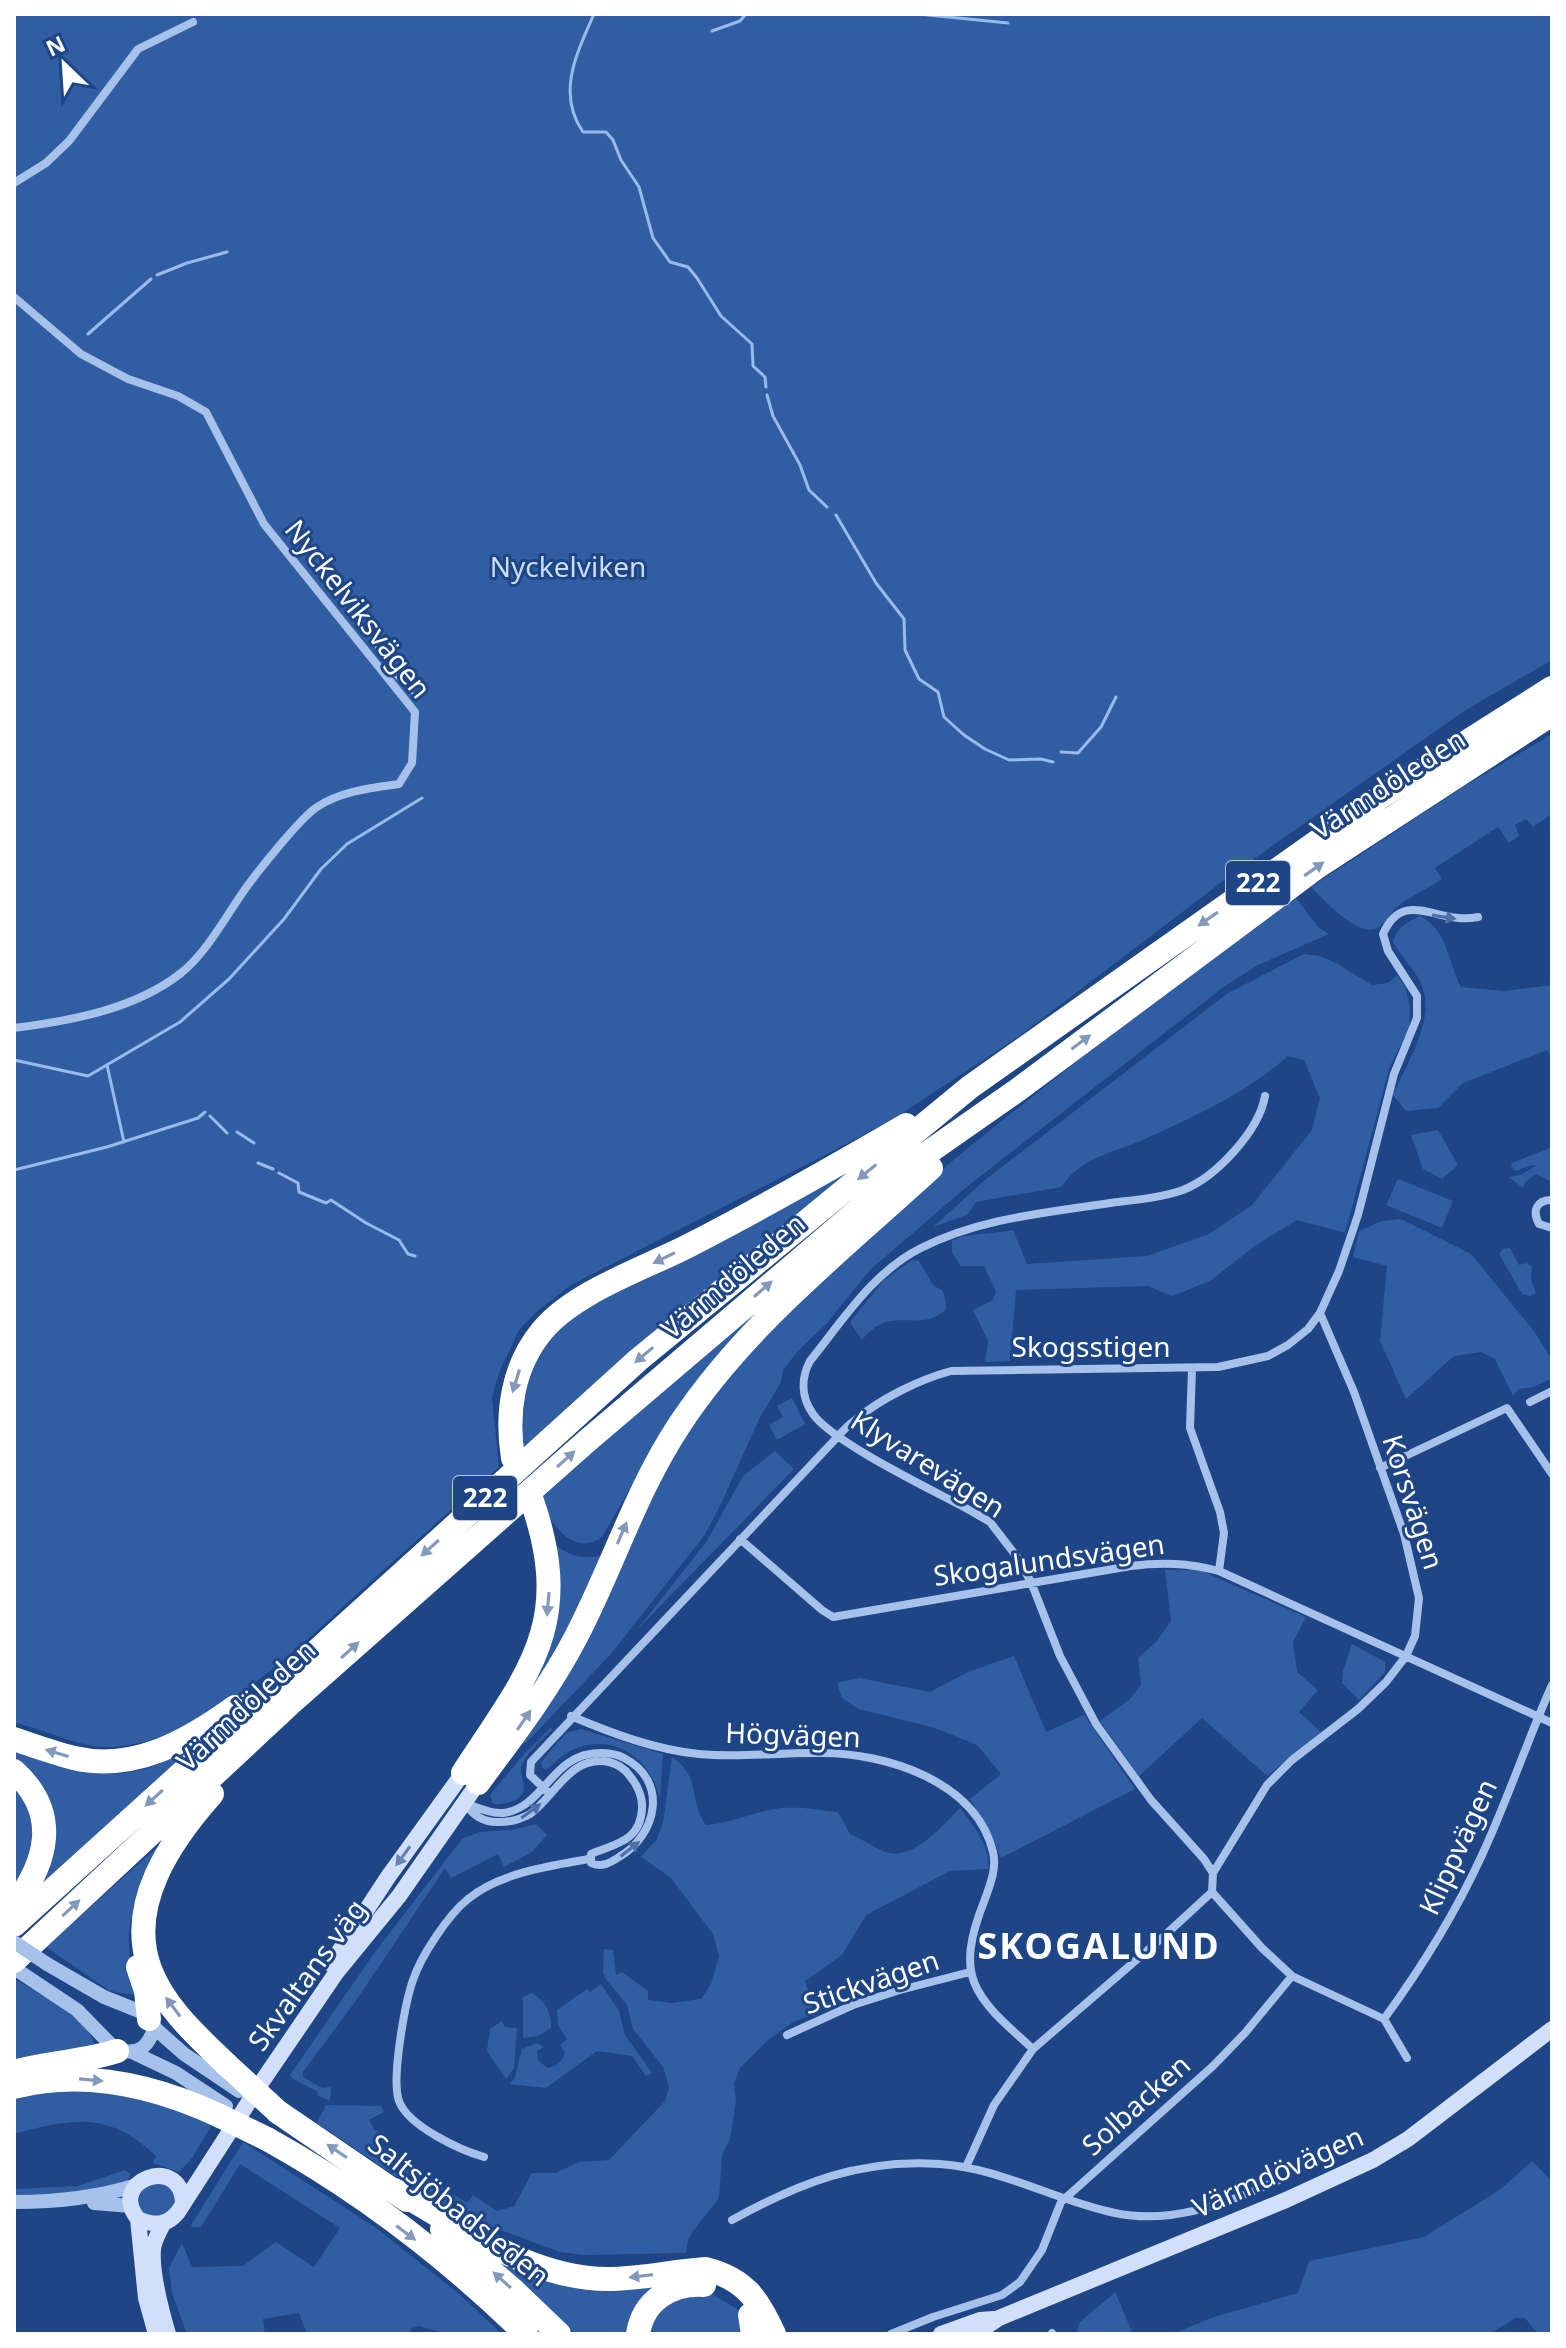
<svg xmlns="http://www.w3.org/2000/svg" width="1566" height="2348" viewBox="0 0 1566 2348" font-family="'Noto Sans',sans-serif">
  <rect width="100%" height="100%" fill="#1e4585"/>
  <path fill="#315ea3" d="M14 14H1552V660L1464 711 1231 875 1018 1037 904 1112 854 1140 571 1285 535 1313 519 1330 500 1370 492 1397 499 1467C455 1506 411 1546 367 1585 302 1644 201 1746 108 1747 75 1747 46 1729 14 1723Z
    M1552 734V814L1533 827 1526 819 1515 825 1519 836 1509 843 1498 827 1435 868 1442 879C1428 888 1412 896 1399 905 1391 911 1386 923 1377 928 1358 938 1323 899 1311 887L1463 787Z
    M1296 898 1318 927 1329 934 1258 965 1225 986 964 1189 870 1270 827 1323 797 1352 783 1370 781 1382 760 1417 720 1506 704 1536 610 1655 526 1743 519 1744 686 1430 769 1330 926 1183 974 1143 1105 1039Z
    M1420 916C1447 929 1448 962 1461 987L1504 991 1552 985V1059L1547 1050 1463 1083 1438 1108 1406 1111 1393 1095C1406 1065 1434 1022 1423 989 1418 971 1401 958 1393 942 1397 927 1407 922 1420 916Z
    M1304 954 1320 956 1336 963 1372 985 1388 983 1397 975 1406 989 1410 1008 1409 1029 1390 1066 1345 1233 1297 1220 1256 1245 1210 1281 1172 1296 1148 1286 1016 1290 1010 1361 985 1362 988 1341 973 1310 993 1300 996 1291 984 1266H961L952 1252V1241C963 1233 997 1234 1013 1230L1027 1264 1147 1256 1209 1234 1252 1205 1312 1130 1320 1098 1304 1060 1288 1056C1246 1093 1195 1116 1145 1139 1111 1155 1085 1154 1061 1187L976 1202 967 1215 933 1227 985 1180 1228 993Z
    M1438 1130 1458 1165 1442 1179 1423 1169 1411 1135Z
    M1552 1147V1182L1536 1174 1525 1182 1523 1188 1509 1177 1520 1175 1536 1166 1533 1165 1515 1171 1511 1166 1512 1163Z
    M859 1162 697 1296 520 1451 519 1410 535 1356 577 1312Z
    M1398 1179 1453 1201 1442 1228 1386 1205Z
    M1401 1219 1471 1254 1534 1331 1552 1360 1551 1379 1533 1387 1519 1389 1513 1396 1495 1359 1481 1352 1454 1356 1406 1399 1380 1341 1387 1266 1353 1257 1359 1231 1382 1221Z
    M1510 1248 1519 1265 1526 1263 1532 1266 1531 1279 1536 1293 1530 1296 1522 1294 1499 1254 1503 1249Z
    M912 1260 919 1261 933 1285 943 1291 947 1308C920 1336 892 1302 862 1340L850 1322 884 1280Z
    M790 1277 674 1412 602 1537C571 1559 549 1519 537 1496Z
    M792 1398 805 1424 777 1440 769 1425 783 1417 777 1406Z
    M775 1451 794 1469 636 1631 707 1541 743 1476Z
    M552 1542C567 1556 587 1562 607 1553L587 1600 509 1728Z
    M1165 1570H1199L1306 1617 1293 1642 1297 1672 1318 1690 1299 1712 1321 1732 1267 1776 1202 1718 1139 1776 1100 1721 1129 1700 1141 1685 1138 1658 1157 1641 1171 1621Z
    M1352 1644 1385 1662V1672L1359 1700 1342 1683 1343 1671Z
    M1014 1656 1046 1732 1084 1715 1135 1789 1001 1858 990 1832 970 1799 1001 1774 977 1745 935 1728 859 1709 842 1698 837 1683 859 1678 930 1692 968 1672Z
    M550 1728 553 1729C543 1739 529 1750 523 1763 518 1773 524 1778 524 1788 524 1801 503 1805 493 1804L490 1795 494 1790 525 1753Z
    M581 1729 663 1754 660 1799C652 1761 617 1733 577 1748 565 1752 556 1762 546 1770L542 1767 541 1762 566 1733Z
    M199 1744 22 1910 52 1813C47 1788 35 1773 14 1759V1749C95 1777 120 1789 199 1744Z
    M672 1757C702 1777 688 1801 706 1825 732 1823 756 1811 781 1808 800 1806 819 1810 838 1812L850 1834C862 1839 873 1847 885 1852 913 1862 943 1825 960 1808 974 1827 990 1844 988 1869L950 1871 866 1915 842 1955 805 1981 812 2003V2015L793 2022 768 2040 740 2068 734 2083 736 2101 730 2139 722 2155 719 2198 693 2231 688 2240 686 2253 584 2255 560 2252 490 2226 484 2231 422 2194 317 2123 326 2105 381 2106 384 2112 369 2120 375 2131 383 2132 376 2140 386 2150 467 2203 473 2195 497 2211 514 2206 532 2173H555L579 2162 609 2160 665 2101 669 2087 663 2067 633 2029 627 2005 606 1979 603 1973 604 1949 613 1950 616 1975 622 1972 648 1991V2000L672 2003 701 1999 711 1984 719 1956 713 1934 671 1878 641 1857 657 1839 663 1823Z
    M14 1782 31 1805 35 1847 14 1892Z
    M536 1824 547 1835 532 1852 504 1867 498 1854 451 1878 445 1868 355 2002 303 2072V2077L322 2088 331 2087 330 2101 317 2095 318 2092 292 2078 290 2075 375 1952 462 1839 479 1832 512 1830Z
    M174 1832C155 1867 125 1906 129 1948 130 1964 136 1980 141 1996L110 1991 46 1947Z
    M15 1979C34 1991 98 2024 94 2049L14 2082Z
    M601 1984 619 2011 625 2035 652 2073 646 2076 632 2056 597 2051 546 2088 510 2084 515 2077 522 2049 537 2043 544 2047 537 2051 538 2060 547 2068C556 2067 563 2061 565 2053L560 2045 567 2039 558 2025 557 2010 587 1989 590 1992Z
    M532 1993C545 2001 552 2013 551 2028L538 2036 523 2038V1997Z
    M502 2021 505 2027 517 2028 514 2068 506 2079 487 2051 490 2029Z
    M67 2090H100L144 2097 212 2124 192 2158 179 2172 153 2163 156 2156C109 2111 73 2118 14 2134V2097Z
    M243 2142 375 2227 458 2293 502 2334H448L419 2326 412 2328 410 2332 398 2334H307L299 2313 263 2319 265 2334H187L172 2293 169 2268 182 2243 192 2267 243 2266 276 2242 314 2267 340 2228 240 2164 201 2227H193L191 2225Z
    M1532 2161 1552 2181V2334H1538L1525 2318H1515L1490 2334H1172L1214 2317 1298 2293 1309 2261 1424 2237 1501 2189Z
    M125 2170 130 2174 128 2180C99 2197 47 2195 14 2195V2189L78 2186Z
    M139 2201a18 18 0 1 1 36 0a18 18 0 1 1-36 0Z
    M475 2242 521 2269 659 2279 631 2334H575Z
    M1115 2292 1133 2334H1076L1080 2322Z
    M710 2293 737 2309 749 2334H647C659 2297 676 2299 710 2293Z"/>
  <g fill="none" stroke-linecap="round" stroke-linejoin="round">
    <path stroke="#99bbec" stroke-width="3" d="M594 14C577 53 556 93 583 132H606L613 140 621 160 639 187 653 238 670 262 688 267 697 278 721 316 752 344 753 366 765 377 766 387
      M918 14 1008 23
      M712 31 740 21 746 14
      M157 275 187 263 227 252
      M88 334 151 279
      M767 395 773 416 800 465 809 490 827 507
      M836 515 876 583 904 619 905 650 919 679 938 692 944 717 964 735 985 749 1009 760 1041 759 1053 762
      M368 633 392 673 412 693
      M1061 752 1078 753 1101 727 1116 697
      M14 1060 88 1076 180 1022 229 979 284 919 321 869 347 844 422 798
      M107 1065 124 1142
      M210 1116 227 1133
      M237 1132 254 1143
      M258 1163 273 1169
      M14 1170 107 1147 198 1118 205 1112
      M279 1173 298 1183 299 1192 326 1203 331 1200 366 1223 399 1240 408 1254 415 1256"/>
    <path stroke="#a6c1ea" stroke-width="8" d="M14 183 46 163 69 141 138 49 193 22
      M14 297 81 354 128 379 178 396 206 412 264 524 415 712 412 763 399 784C371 788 341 791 317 807 300 818 253 877 241 895 224 920 205 954 181 973 136 1009 70 1021 14 1028
      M1265 1096C1259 1131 1216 1177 1183 1190 1160 1198 1134 1200 1110 1203 1046 1213 980 1218 921 1248 873 1272 843 1320 810 1361 801 1378 801 1397 813 1414 833 1443 937 1492 973 1512L990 1522 1017 1557 1031 1582 1060 1656 1096 1724 1151 1800 1204 1859 1213 1873 1212 1892 1262 1948 1292 1976 1384 2019 1407 2058
      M1552 1200C1536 1200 1532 1211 1539 1224L1552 1228
      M1192 1369 1190 1428 1220 1512 1224 1533 1219 1571
      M1530 1402 1552 1391
      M1380 1468 1507 1408 1552 1474
      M740 1539 822 1610 833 1617 1131 1566C1162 1562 1188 1563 1219 1571L1552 1723
      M571 1716C611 1733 656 1750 699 1754 740 1758 781 1752 821 1753 886 1753 976 1781 993 1852 997 1868 990 1885 985 1899 953 1979 974 1996 1033 2049
      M550 1794 530 1775 531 1762 827 1448C836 1439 844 1428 854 1421 880 1399 918 1380 951 1371L1218 1367 1268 1356 1288 1345 1308 1329 1320 1313 1339 1271 1358 1215 1394 1074 1417 1018V996L1388 951 1383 934C1404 886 1439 926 1478 917
      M462 1802C475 1806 489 1814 503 1813 545 1808 551 1753 600 1753 608 1753 617 1754 624 1758 669 1781 657 1835 619 1857 610 1863 601 1868 591 1863V1854C614 1844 640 1842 642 1809 643 1797 637 1784 629 1775 624 1768 617 1764 609 1762 571 1754 555 1796 530 1814 521 1819 511 1822 500 1822 484 1823 474 1816 464 1803
      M1213 1873 1267 1785 1292 1760 1358 1709 1386 1682 1406 1656 1415 1636 1419 1598 1404 1534 1354 1392 1320 1313
      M1384 2019C1422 1967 1455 1914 1482 1855 1508 1799 1527 1741 1552 1685
      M787 2035 853 2005 900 1990 970 1972
      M484 2157C460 2150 408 2126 399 2101 391 2079 405 2003 413 1980 421 1956 448 1915 468 1899 499 1873 550 1866 589 1859
      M966 2167 994 2105 1033 2049 1163 1937 1212 1892
      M732 2220C799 2183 862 2158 940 2164 1001 2168 1056 2201 1115 2213 1171 2225 1228 2203 1279 2180
      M891 2334 933 2317 1002 2295 1020 2282 1042 2250 1061 2202 1213 2066 1245 2033 1292 1976
      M1051 2334 1052 2333"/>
    <path stroke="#a6c1ea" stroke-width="14" d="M47 1964 104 1997 144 2013 157 2030 184 2054 239 2091
      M14 1968 77 2010 117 2051C137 2053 145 2051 153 2032L152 2024
      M132 2052 176 2073 226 2106
      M14 2202C56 2202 96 2198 137 2185
      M94 2203 131 2206"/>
    <path stroke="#d1e0f8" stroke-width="16" d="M331 1964 388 1877 463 1773
      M183 2201C179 2154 107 2181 138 2219 154 2226 167 2226 178 2212L261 2083 336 1973 399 1896 478 1783
      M138 2219 146 2298 156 2334
      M163 2224C159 2232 154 2240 153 2249 151 2273 161 2310 168 2334
      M941 2334 980 2320 994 2319
      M975 2334 999 2318 1286 2200 1373 2160 1408 2139 1552 2029"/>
    <path stroke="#fff" stroke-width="24" d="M513 1458C506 1414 512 1367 542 1331 574 1292 643 1269 688 1246 762 1208 834 1167 906 1125
      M14 1739C34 1746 54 1753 74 1758 134 1772 188 1741 235 1707
      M14 1771C60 1813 48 1861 14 1906
      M463 1773C528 1673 575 1625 532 1501
      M478 1783C513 1736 549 1689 576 1637 613 1566 636 1490 680 1424 745 1325 844 1248 931 1168
      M212 1794C171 1840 126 1905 150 1969 164 2007 198 2037 226 2064
      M14 1925 638 1360 970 1087 1383 795 1552 688
      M14 1961 292 1702 587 1441 916 1161 1019 1089 1317 867 1552 714
      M138 1967 146 1991 149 2019
      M14 2072C48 2062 83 2062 117 2051
      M14 2087C84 2069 156 2086 220 2116
      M278 2112 407 2200
      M267 2139C361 2191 449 2259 526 2334
      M395 2190C461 2227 530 2279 608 2279 641 2279 673 2271 706 2269 745 2279 758 2299 774 2334
      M442 2229 512 2289 559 2334
      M750 2315 753 2334
      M638 2334C643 2300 672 2283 704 2285"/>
    <path stroke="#a6c1ea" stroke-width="14" d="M14 1942 47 1964"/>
    <path stroke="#fff" stroke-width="24" d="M226 2064 278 2112
      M220 2116 267 2139"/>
  </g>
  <defs><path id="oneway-solid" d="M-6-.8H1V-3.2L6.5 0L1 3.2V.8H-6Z" transform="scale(2)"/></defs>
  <g fill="#8399bc">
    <use href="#oneway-solid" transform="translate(1314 869) rotate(-35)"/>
    <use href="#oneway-solid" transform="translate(1208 919) rotate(145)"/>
    <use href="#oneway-solid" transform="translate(1081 1042) rotate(-37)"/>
    <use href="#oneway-solid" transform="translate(867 1172) rotate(141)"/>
    <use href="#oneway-solid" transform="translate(664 1258) rotate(154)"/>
    <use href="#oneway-solid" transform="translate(763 1289) rotate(-41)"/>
    <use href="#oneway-solid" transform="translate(644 1355) rotate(140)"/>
    <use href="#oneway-solid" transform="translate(516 1381) rotate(107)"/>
    <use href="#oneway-solid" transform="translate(566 1459) rotate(-42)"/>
    <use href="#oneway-solid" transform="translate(622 1533) rotate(-67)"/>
    <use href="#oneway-solid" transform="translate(430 1548) rotate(138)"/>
    <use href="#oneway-solid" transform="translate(548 1604) rotate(95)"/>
    <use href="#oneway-solid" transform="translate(350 1650) rotate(-42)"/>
    <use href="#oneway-solid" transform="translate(524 1720) rotate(-56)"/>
    <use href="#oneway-solid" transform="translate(57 1753) rotate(-163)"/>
    <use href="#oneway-solid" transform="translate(154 1798) rotate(138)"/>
    <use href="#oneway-solid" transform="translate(71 1908) rotate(-43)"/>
    <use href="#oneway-solid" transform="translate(173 2007) rotate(-127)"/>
    <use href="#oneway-solid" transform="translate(91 2080) rotate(5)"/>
    <use href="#oneway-solid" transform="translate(337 2151) rotate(-146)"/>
    <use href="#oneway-solid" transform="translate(406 2233) rotate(37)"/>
    <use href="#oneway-solid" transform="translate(641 2276) rotate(173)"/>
    <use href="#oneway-solid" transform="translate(502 2280) rotate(-138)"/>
  </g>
  <g fill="#4e70a8">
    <use href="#oneway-solid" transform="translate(1444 917) rotate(9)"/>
    <use href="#oneway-solid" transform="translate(531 1811) rotate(-36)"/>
    <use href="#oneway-solid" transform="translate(630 1849) rotate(-38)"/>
  </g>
  <use fill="#6683b3" href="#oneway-solid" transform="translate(403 1856) rotate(126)"/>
  <g text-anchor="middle" stroke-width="6" stroke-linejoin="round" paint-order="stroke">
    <g fill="#1e4585" stroke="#bcc7da" stroke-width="2">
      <rect x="1226" y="861" width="64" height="44" rx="6"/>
      <rect x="453" y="1476" width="64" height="44" rx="6"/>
    </g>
    <g font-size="26" font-weight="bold" fill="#fff">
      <text x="1258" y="892">222</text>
      <text x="485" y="1507">222</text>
    </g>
    <g font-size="28" fill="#cadcf8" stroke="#1e4585">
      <text x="568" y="577">Nyckelviken</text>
    </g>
    <g font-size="28" fill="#fff" stroke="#1e4585">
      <text transform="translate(358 609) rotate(52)" y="10">Nyckelviksvägen</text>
      <text transform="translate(1388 784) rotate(-33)" y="10">Värmdöleden</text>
      <text transform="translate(733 1276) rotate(-40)" y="10">Värmdöleden</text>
      <text x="1091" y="1357">Skogsstigen</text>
      <text transform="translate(928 1464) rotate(32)" y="10">Klyvarevägen</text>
      <text transform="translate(1413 1502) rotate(72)" y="10">Korsvägen</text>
      <text transform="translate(1049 1560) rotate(-8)" y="10">Skogalundsvägen</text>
      <text transform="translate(246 1705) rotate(-43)" y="10">Värmdöleden</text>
      <text transform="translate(793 1735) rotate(2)" y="10">Högvägen</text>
      <text transform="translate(1458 1847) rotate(-65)" y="10">Klippvägen</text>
      <text transform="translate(307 1975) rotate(-54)" y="10">Skvaltans väg</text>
      <text transform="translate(871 1982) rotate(-19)" y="10">Stickvägen</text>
      <text transform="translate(1136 2105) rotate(-42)" y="10">Solbacken</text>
      <text transform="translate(1278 2172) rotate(-24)" y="10">Värmdövägen</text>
      <text transform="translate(459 2210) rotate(39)" y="10">Saltsjöbadsleden</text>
    </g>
    <g font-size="36" font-weight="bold" letter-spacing="2" fill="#fff" stroke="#1e4585">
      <text x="1099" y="1959">SKOGALUND</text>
    </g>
  </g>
  <rect width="1566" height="2348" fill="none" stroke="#ffffff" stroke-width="32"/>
  <g transform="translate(64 64) rotate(335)" stroke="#1e4585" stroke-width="6" paint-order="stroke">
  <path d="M0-6L14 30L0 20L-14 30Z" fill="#ffffff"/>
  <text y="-12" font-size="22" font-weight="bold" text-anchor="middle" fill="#ffffff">N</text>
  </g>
</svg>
